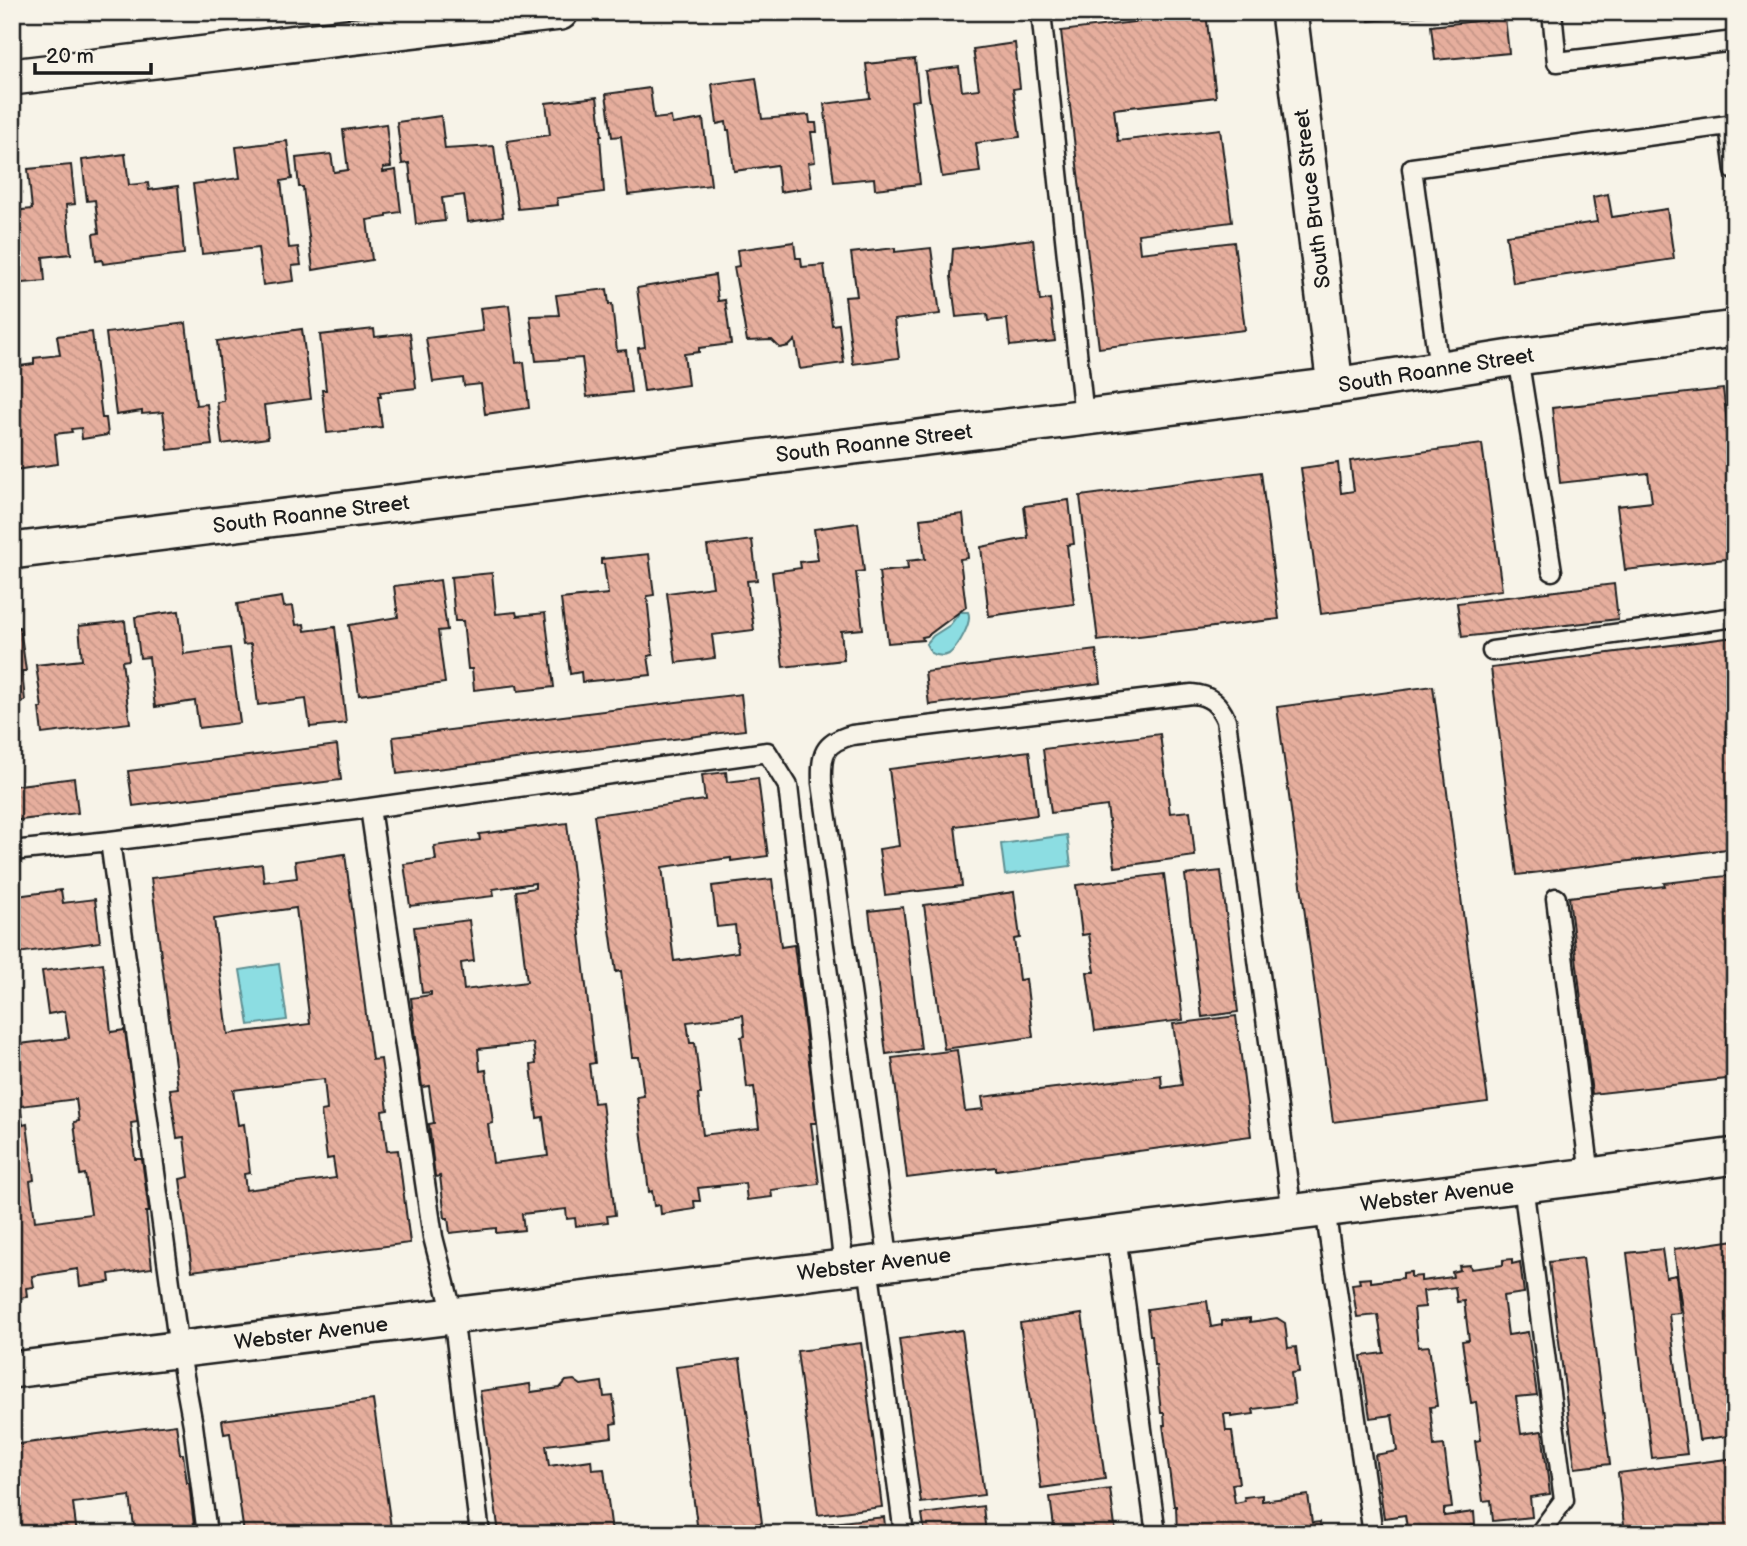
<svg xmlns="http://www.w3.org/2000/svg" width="1747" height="1546" viewBox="0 0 1747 1546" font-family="'Balsamiq Sans',sans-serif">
  <defs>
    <pattern id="building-back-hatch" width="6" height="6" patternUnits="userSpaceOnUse" patternTransform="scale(1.75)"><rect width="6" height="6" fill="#e6ae9d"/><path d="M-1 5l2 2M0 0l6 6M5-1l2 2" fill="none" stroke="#c59587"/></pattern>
  </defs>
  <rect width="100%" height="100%" fill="#f7f3e8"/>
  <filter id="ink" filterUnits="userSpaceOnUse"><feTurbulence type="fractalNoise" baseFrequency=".0143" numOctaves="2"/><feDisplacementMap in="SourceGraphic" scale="14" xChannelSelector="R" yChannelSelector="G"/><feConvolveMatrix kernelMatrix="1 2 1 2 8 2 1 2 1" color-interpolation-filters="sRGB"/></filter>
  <g filter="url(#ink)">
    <path fill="#8cdde2" stroke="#5f9093" stroke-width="2" d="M960 612H968C973 622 958 647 949 654 943 657 937 656 931 653L926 644 933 636 950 625Z
      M1067 835 1071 866 1005 875 1001 844Z
      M279 964 287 1020 249 1025 240 970Z"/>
    <path fill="url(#building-back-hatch)" stroke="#1c1c1c" stroke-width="2" fill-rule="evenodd" d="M1368 12H1456L1369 21Z
      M1206 13 1216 97 1114 109 1118 141 1220 129 1232 222 1138 234 1140 253 1234 242 1245 330 1099 348 1061 31Z
      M1505 18 1509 53 1435 60 1431 26Z
      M1015 43 1020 88 1013 89 1020 137 976 143 980 172 942 177 925 71 959 67 962 91 979 89 973 49Z
      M915 59 919 100 911 101 920 184 875 189 874 178 834 182 824 104 870 98 866 64Z
      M756 78 762 119 809 115 810 123H816L817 132H811L815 162 808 163 812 187 780 192 777 165 734 171 729 130H727L726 122 717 124 712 84Z
      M650 88 654 119 671 117 672 124 703 119 711 185 628 195 621 136 612 137 606 94Z
      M597 97 602 136H600L604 192 557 198 558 205 518 209 507 141 550 135 546 103Z
      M441 116 445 149 494 146 503 217 468 222 464 195 442 198 445 221 416 224 409 163 402 164 397 122Z
      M386 124 391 167 383 168V172L396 170 401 212 387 214V217L367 220 372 260 313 270 303 187H299L296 158 331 154 334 172 348 170 343 130Z
      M287 141 292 179 281 181 289 248 298 247 301 265 292 266 294 281 263 285 258 248 202 254 193 184 240 178 236 147Z
      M125 154 129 185 148 183 149 190 178 186 184 254 103 264 102 260 96 261 93 234 99 233 95 200 87 201 82 160Z
      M71 165 75 204 66 205 71 254 43 257 45 281 12 284V211L32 209 28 169Z
      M1608 194 1612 217 1667 209 1674 259 1513 283 1506 235 1597 222 1593 197Z
      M1033 239 1040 301 1050 299 1055 341 1010 346 1007 319 988 321 987 314 956 317 951 276 953 249Z
      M794 242 796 258H801L802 267 824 265 832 325 839 324 844 363 800 369 795 340 789 346 780 348 772 340 747 341 734 267 739 266 737 250Z
      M895 248V252L931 248 940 314 894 320 899 358 853 364 845 297 857 296 851 253Z
      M715 275 718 301 725 300 731 344 699 348V352L684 354 688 385 644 391 638 348 645 347 637 288Z
      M607 289 609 304H612L617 351 626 350 631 392 587 397 582 358 536 361 530 316 559 315 556 295Z
      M509 305 516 363 524 362 529 408 485 414 481 384 464 386 463 378 433 382 426 338 483 331 480 308Z
      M186 323 196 405 207 404 212 445 168 450 163 412 142 414V411L116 415 106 333Z
      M302 329 311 399 264 405 268 438 222 444 217 402 224 401 217 341Z
      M374 329 375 337 410 333 416 388 380 392 381 397H378L382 427 327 433 322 390H326L320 335Z
      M92 332 102 418H106L108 435 82 439 81 428 71 429 72 432 55 434 58 464 14 470 12 429 16 428 12 394V367L34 364V358L60 355 57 336Z
      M1723 389 1735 489V558L1625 570 1617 506 1652 502 1648 473 1560 483 1552 408Z
      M1482 444 1502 590 1321 614 1301 468 1338 463 1341 493 1354 491 1350 461Z
      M1261 472 1279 619 1098 641 1080 496Z
      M1069 500 1074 544 1067 545 1074 604 989 616 981 547 1028 538 1024 506Z
      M963 514 968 558 960 559 966 607 927 636 922 637 923 640 888 643 879 572 908 569 907 561 925 559 920 519Z
      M858 523 864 571 856 572 863 629 841 631 844 660 783 667 772 572 801 568 800 562 818 560 814 529Z
      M752 540 757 580 747 581 754 630 712 635 715 658 676 663 667 593 713 587 707 546Z
      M649 554 654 595 647 596 653 655 648 656 651 675 582 682 581 672 570 674 561 599 608 594 604 564H601V559Z
      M492 573 496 614 516 612 517 616 545 613 554 687 518 691 517 685 474 690 472 669H468L463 621H455L451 577Z
      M440 580 447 630 438 631 445 683 359 695 349 625 398 617 394 586Z
      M1614 584 1618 619 1462 637 1457 603Z
      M282 597 284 607 293 606 296 625 304 624 305 631 335 627 346 723 310 727 306 699 258 705 251 644 243 645 237 604Z
      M179 611 184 654 230 648 240 723 199 728 195 701 155 707 149 657 140 658 135 617Z
      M125 621 129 660 122 661 130 723 42 734 39 708H42L36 665 82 660 79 626Z
      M20 627 26 671H22L25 701 12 703V628Z
      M1735 637V848L1517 875 1491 668Z
      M1096 650 1101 683 929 705 925 672Z
      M1433 686 1488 1102 1333 1122 1277 707Z
      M741 694 745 730 397 774 393 737Z
      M1160 734 1170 813 1190 811 1195 856 1115 867 1107 806 1051 813 1043 749Z
      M337 745 341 780 133 806 128 771Z
      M1029 751 1037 815 955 826 962 886 885 895 879 849 899 846 889 769Z
      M726 772 727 782 758 778 768 856 731 861V858L662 867 674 961 738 952 735 925 717 927 712 886 772 879 781 947 794 945 817 1123H811L819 1184 771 1190 772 1197 747 1200 745 1183 698 1188 700 1201H694L695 1209 661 1214 660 1205 654 1206 652 1191 649 1192 637 1097 644 1096 639 1057H632L621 971 616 972 594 815 705 800 702 775ZM743 1015 745 1036 741 1037 747 1088 754 1087 759 1128 703 1135 698 1094H701L695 1043H690L687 1022Z
      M74 778 78 813 12 821V786Z
      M567 823 595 1063 589 1064 594 1103 602 1102 615 1215 607 1216 608 1222 576 1226 575 1218 567 1219 566 1209 522 1214 524 1230 496 1233V1228L450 1233 448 1218H445L440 1176 435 1177 429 1124 434 1123 429 1086 422 1087 411 998 431 995V992L422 993 414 927 469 920 474 961 461 963 464 990 527 982 516 891 535 888V883L493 889 494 896 410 906 404 864 436 860 434 846 480 840 479 834ZM533 1043 536 1064 531 1065 537 1118 543 1117 548 1156 493 1163 488 1124 493 1123 486 1070 480 1071 478 1049Z
      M345 854 372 1060 381 1059 388 1110 382 1111 387 1151 398 1150 410 1243 192 1271 180 1179 189 1177 184 1137 177 1138 170 1089 178 1088 151 878 262 864 264 882 297 878 295 861ZM296 908 310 1024 228 1034 214 919ZM324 1079 327 1110 321 1111 327 1159 333 1158 336 1178 246 1190 244 1174 250 1173 244 1124 238 1125 233 1090Z
      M1221 871 1238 1012 1202 1017 1185 875Z
      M1164 874 1183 1020 1095 1031 1087 972H1095L1089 934 1082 935 1076 885Z
      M1735 875V1078L1592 1094 1569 897 1665 886 1664 883Z
      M61 890 63 903 95 899 100 942 18 953 17 948 12 949V892L16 891V896Z
      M1014 892 1020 938 1014 939 1019 980 1026 979 1033 1037 944 1049 924 905Z
      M903 907 921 1049 886 1054 869 911Z
      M103 963 111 1032 125 1030 138 1122 131 1123 135 1159H142L149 1212H146L152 1268 109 1274 110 1282 80 1286 78 1269 32 1276 34 1287 26 1288 27 1297 12 1299V1045L69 1038 65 1011 48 1014 42 971ZM76 1099 79 1121 74 1122 80 1175 85 1174 91 1214 35 1221 30 1181 34 1180 27 1124 23 1125 20 1106Z
      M1236 1016 1251 1136 996 1170V1167L907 1178 892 1058 957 1050 965 1111 984 1109 982 1097 1161 1075 1162 1088 1182 1085 1173 1024Z
      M1735 1240V1435L1699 1440 1674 1249Z
      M1662 1249 1666 1277 1676 1275 1680 1313 1669 1314 1687 1454 1652 1458 1627 1253Z
      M1583 1258 1610 1464 1575 1468 1549 1262Z
      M1512 1259V1264L1520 1262 1524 1293 1503 1296 1508 1335 1528 1332 1537 1395 1516 1397 1521 1434 1542 1431 1550 1494 1530 1497 1532 1517 1493 1521 1491 1500 1483 1501 1475 1441 1481 1440 1476 1402 1471 1403 1462 1341 1469 1340 1464 1301 1457 1302 1455 1287 1423 1291 1425 1307 1414 1308 1418 1347 1429 1346 1437 1406 1430 1407 1434 1446 1444 1445 1452 1508 1444 1509V1516L1474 1512 1475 1525 1408 1534 1405 1515 1384 1518 1375 1455 1397 1451 1392 1415 1370 1418 1361 1356 1384 1353 1378 1315 1357 1317 1352 1284 1360 1283 1359 1279 1371 1278V1282L1403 1278V1273L1411 1272V1277L1421 1276V1281L1453 1277 1452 1272 1460 1270 1459 1266 1470 1265 1471 1269 1503 1265V1260Z
      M1207 1301 1211 1327 1222 1325V1321L1250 1318V1322L1277 1318 1285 1323 1288 1348 1296 1347 1299 1372 1291 1373 1295 1404 1253 1409 1254 1414 1231 1417V1414H1224L1226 1431H1232L1239 1483 1232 1484 1235 1503 1245 1501 1244 1497 1262 1495V1501L1308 1495 1312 1523 1320 1522 1321 1534H1177L1176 1506H1174L1163 1425H1165L1164 1413H1161L1156 1365H1154L1152 1335H1150L1147 1309Z
      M1082 1314 1105 1479 1041 1488 1020 1323Z
      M962 1330 984 1495 921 1503 899 1339Z
      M861 1343 882 1507 818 1515 797 1351Z
      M740 1359 762 1523 698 1532 676 1367Z
      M574 1380 581 1385 602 1382 604 1397 613 1396 617 1423 611 1424 612 1437 546 1445 549 1466 591 1460 592 1470 604 1469 612 1532 603 1534H499L480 1391 530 1384 531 1392 560 1388 566 1381Z
      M373 1400 392 1534H244L230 1433 224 1434 222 1420Z
      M176 1424 180 1454H183L187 1483H189L195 1534H135L130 1496 73 1503 77 1534H17L12 1499V1445Z
      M1735 1458V1534H1625L1618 1473Z
      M1110 1489 1116 1534H1055L1050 1497Z
      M983 1506 986 1534H925L922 1514Z
      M884 1517 886 1534H825L824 1524Z"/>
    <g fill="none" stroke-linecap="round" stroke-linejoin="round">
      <defs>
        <path id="lane" d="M1041 12 1084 417
          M1552 12 1557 62 1735 41
          M1729 125 1735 171
          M1518 357 1552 571
          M1439 369 1412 168 1735 124
          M1492 651 1735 617
          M370 808 767 752 788 786 844 1268
          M12 851 110 841
          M1556 898 1590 1176
          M1523 1185 1564 1500 1539 1534
          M1325 1209 1373 1534
          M1116 1235 1156 1534
          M889 1263 822 783C821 754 823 743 852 735L1192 694C1210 695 1219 704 1226 720L1292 1213
          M868 1265 904 1534
          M207 1534 193 1425 179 1349 110 841 370 808 433 1237 453 1315 480 1534"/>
        <path id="street" d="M1289 12 1335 386
          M12 77 560 12
          M12 551 1335 386 1518 357 1735 329
          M12 1370 1590 1176 1735 1156"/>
      </defs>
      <use href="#lane" stroke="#1c1c1c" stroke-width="23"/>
      <use href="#street" stroke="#1c1c1c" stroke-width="40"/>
      <use href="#lane" stroke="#f7f3e8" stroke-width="18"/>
      <use href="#street" stroke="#f7f3e8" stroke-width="35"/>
    </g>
  </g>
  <g text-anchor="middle" stroke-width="5" stroke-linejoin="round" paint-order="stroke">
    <g font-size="21" fill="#1c1c1c" stroke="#f7f3e8">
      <text transform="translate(1312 199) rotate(-97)" y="7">South Bruce Street</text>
      <text transform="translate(1436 370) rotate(-9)" y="7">South Roanne Street</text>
      <text transform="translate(874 443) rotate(-7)" y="7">South Roanne Street</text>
      <text transform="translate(311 514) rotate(-7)" y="7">South Roanne Street</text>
      <text transform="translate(1437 1195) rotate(-7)" y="7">Webster Avenue</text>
      <text transform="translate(874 1264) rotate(-7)" y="7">Webster Avenue</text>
      <text transform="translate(311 1333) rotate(-7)" y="7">Webster Avenue</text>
    </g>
  </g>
  <rect width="1747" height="1546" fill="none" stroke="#f7f3e8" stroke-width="42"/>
  <rect x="21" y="21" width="1705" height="1504" fill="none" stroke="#1c1c1c" stroke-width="2.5" filter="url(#ink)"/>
  <path d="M35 63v10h116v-10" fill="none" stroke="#1c1c1c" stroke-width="3.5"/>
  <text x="46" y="63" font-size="21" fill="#1c1c1c" stroke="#f7f3e8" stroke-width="5" paint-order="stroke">20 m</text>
</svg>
